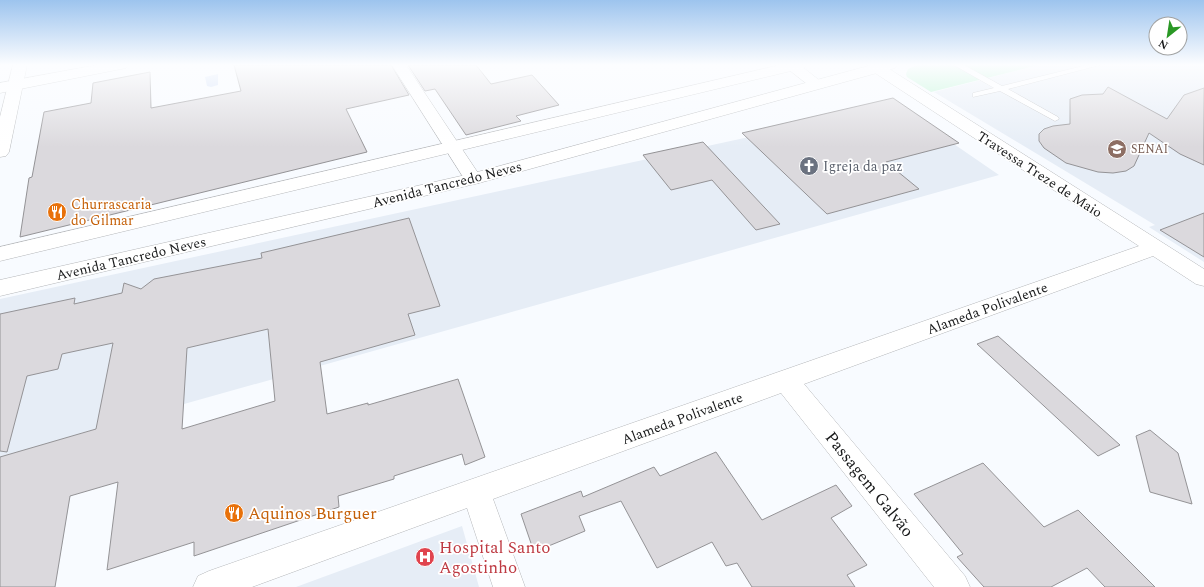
<svg xmlns="http://www.w3.org/2000/svg" width="1204" height="587" viewBox="0 0 1204 587" font-family="Spectral,serif">
  <rect width="100%" height="100%" fill="#f8fbff"/>
  <path fill="#e6edf6" d="M1039 65H1204V262L1149 227 1155 225 934 92Z
    M897 105 999 175 81 433 55 587H0V299Z
    M462 526 479 587H296Z"/>
  <path fill="#b4f4ce" d="M917 65H1039L931 92 907 77 906 74 908 69Z"/>
  <path fill="#ccdbf7" d="M218 74V85L211 87 207 86 205 77Z"/>
  <path fill="#dbd9dd" stroke="#949396" fill-rule="evenodd" d="M234 65H391L409 95 346 109 367 152 20 237 29 178 32 177 44 112 91 103 93 83 150 72 151 108 241 91Z
    M408 65H476L491 84 532 75 559 105 516 116 521 121 466 135 435 89 425 91Z
    M1108 87 1167 119 1184 95 1204 88V165L1180 154 1149 133 1134 166 1126 171 1113 173 1098 172 1066 163 1044 148 1039 141V134L1044 129 1053 126 1070 124V99L1082 95 1103 94Z
    M893 98 959 143 886 162 919 189 827 214 742 133Z
    M703 142 780 224 756 230 712 180 671 190 643 155Z
    M1204 213V257L1160 230Z
    M409 218 440 306 408 314 415 335 320 362 327 414 368 403V405L458 379 485 457 465 465 462 454 394 476V479L338 496 339 507 194 556V542L107 570 118 482 70 496 55 587H0V457L96 429 113 343 62 354 58 369 27 376 7 452 0 451V314L75 298 74 304 122 293 124 283 141 289 154 279 262 258 261 253ZM268 329 275 401 182 429 187 348Z
    M998 336 1120 445 1098 456 977 344Z
    M1150 430 1178 453 1192 504 1150 492 1136 436Z
    M716 452 762 520 836 485 852 506 831 518 867 565 847 575 855 587H752L737 563 726 566 712 542 657 568 621 501 579 516 585 531 534 552 521 514 581 491 583 497 654 467 660 476Z
    M983 463 1044 527 1078 510 1155 587H1105L1087 568 1051 587H984L957 557 963 554 914 494Z"/>
  <g fill="none" stroke-linecap="round" stroke-linejoin="round">
    <defs>
      <path id="service" d="M954 65H964L1002 86 1087 65H1100L1008 89 1058 117 1059 119 1055 121 1000 91 973 97V93L994 88Z"/>
      <path id="minor" d="M97 65H128L126 68 121 69 0 93V83Z
        M392 65H406L482 179 479 183 473 184 467 183Z
        M783 65H800L824 84 821 87H811Z
        M872 65H883L1204 269V286L1196 284 1153 256 804 384 965 576 970 587H934L781 393 493 499 525 587H493L467 508 252 587H193L198 576 209 571 1139 246 872 71 870 68Z"/>
      <path id="tertiary" d="M13 65H27L9 152 6 156 0 157V117Z
        M780 65H806L804 68 799 69 0 261V247Z
        M872 65H897L895 68 479 183 0 296V280L470 174Z"/>
    </defs>
    <use href="#service" stroke="#b5b7ba" stroke-width="1"/>
    <use href="#minor" stroke="#b5b7ba" stroke-width="1"/>
    <use href="#tertiary" stroke="#b5b7ba" stroke-width="1"/>
    <use href="#service" fill="#fff" fill-rule="evenodd"/>
    <use href="#minor" fill="#fff" fill-rule="evenodd"/>
    <use href="#tertiary" fill="#fff" fill-rule="evenodd"/>
  </g>
  <linearGradient id="sky" x2="0" y2="1"><stop stop-color="#9dc4ee"/><stop offset="0.44" stop-color="#fcfdff"/><stop offset="1" stop-color="#fcfdff" stop-opacity="0"/></linearGradient>
  <rect width="1204" height="147" fill="url(#sky)"/>
  <defs>
    <symbol id="school-disc" viewBox="-11 -11 22 22"><circle r="9.5" fill="#8d6e63" stroke="#fff"/><path d="M0-5L7-2L0 1L-7-2ZM-4 1L0 2.5L4 1V4Q0 6-4 4Z" fill="#fff"/></symbol>
    <symbol id="church-disc" viewBox="-11 -11 22 22"><circle r="9.5" fill="#6b7280" stroke="#fff"/><path d="M-1.2-6h2.4v3.5h3.3v2.4h-3.3V6h-2.4V-.1h-3.3v-2.4h3.3Z" fill="#fff"/></symbol>
    <symbol id="restaurant-disc" viewBox="-11 -11 22 22"><circle r="9.5" fill="#e8710a" stroke="#fff"/><path d="M-5-6h1v4h1v-4h1v4h1v-4h1v5L-1.5 .5V6h-2V.5L-5-1ZM5-6V6H3V1.5H1.5Q1.5-4 5-6Z" fill="#fff"/></symbol>
    <symbol id="hospital-disc" viewBox="-11 -11 22 22"><circle r="9.5" fill="#e0444e" stroke="#fff"/><path d="M-5-5h3v3.5h4V-5h3V5h-3V1.5h-4V5h-3Z" fill="#fff"/></symbol>
  </defs>
  <g fill-rule="evenodd">
    <use href="#school-disc" x="1106" y="138" width="22" height="22"/>
    <use href="#church-disc" x="798" y="155" width="22" height="22"/>
    <use href="#restaurant-disc" x="46" y="201" width="22" height="22"/>
    <use href="#restaurant-disc" x="223" y="502" width="22" height="22"/>
    <use href="#hospital-disc" x="414" y="546" width="22" height="22"/>
  </g>
  <g text-anchor="middle" stroke-width="3.5" stroke-linejoin="round" paint-order="stroke">
    <g font-size="12" fill="#785e54" stroke="#fff" text-anchor="start">
      <text x="1131" y="153">SENAI</text>
    </g>
    <g font-size="14" fill="#5b616d" stroke="#fff" text-anchor="start">
      <text x="823" y="171">Igreja da paz</text>
    </g>
    <g font-size="14" fill="#171819" stroke="#fff">
      <text transform="translate(1040 174) rotate(33)" y="5">Travessa Treze de Maio</text>
      <text transform="translate(447 184) rotate(-14)" y="5">Avenida Tancredo Neves</text>
      <text transform="translate(131 258) rotate(-13)" y="5">Avenida Tancredo Neves</text>
      <text transform="translate(987 308) rotate(-20)" y="5">Alameda Polivalente</text>
      <text transform="translate(682 418) rotate(-20)" y="5">Alameda Polivalente</text>
    </g>
    <g font-size="14" fill="#c56008" stroke="#fff" text-anchor="start">
      <text x="71" y="209">Churrascaria<tspan x="71" dy="16">do Gilmar</tspan></text>
    </g>
    <g font-size="17" fill="#171819" stroke="#fff">
      <text transform="translate(870 484) rotate(51)" y="6">Passagem Galvão</text>
    </g>
    <g font-size="17" fill="#c56008" stroke="#fff" text-anchor="start">
      <text x="248" y="519">Aquinos Burguer</text>
    </g>
    <g font-size="17" fill="#be3a42" stroke="#fff" text-anchor="start">
      <text x="439" y="553">Hospital Santo<tspan x="439" dy="20">Agostinho</tspan></text>
    </g>
  </g>
  <g transform="translate(1168 36) rotate(210)"><circle r="19" fill="#ffffff" stroke="#a2a3a3"/>
  <path d="M0-3L7 15L0 10L-7 15Z" fill="#2a9825"/>
  <text y="-6" font-size="11" font-weight="bold" text-anchor="middle" fill="#171819">N</text>
  </g>
</svg>
